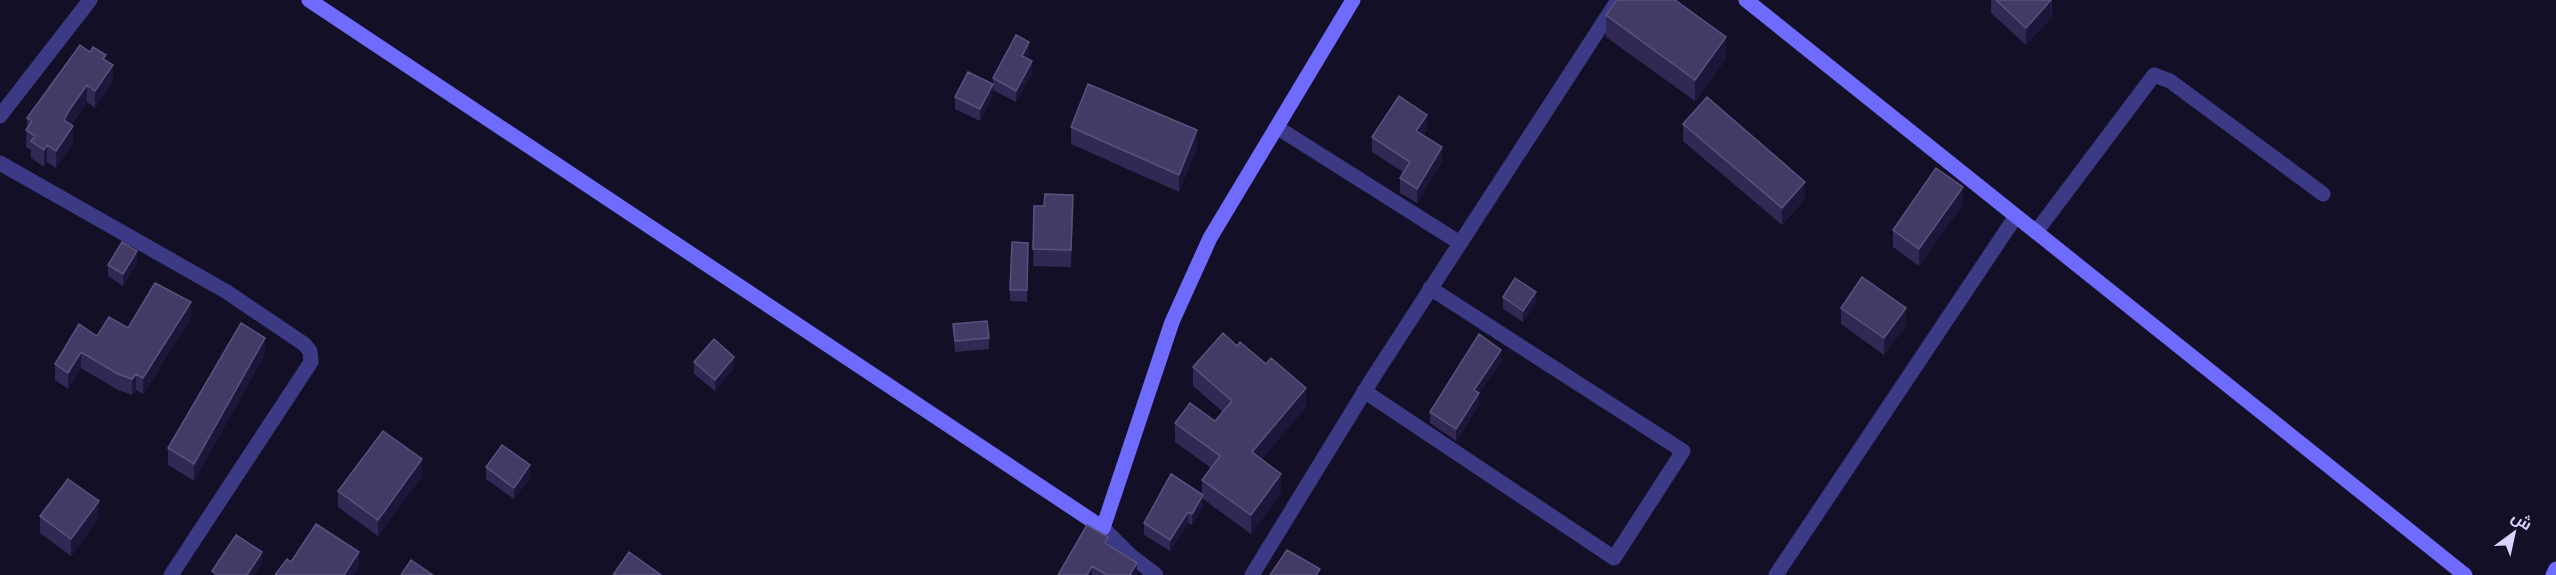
<svg xmlns="http://www.w3.org/2000/svg" width="2556" height="575" viewBox="0 0 2556 575" font-family="'Roboto Condensed',Cairo,sans-serif">
  <rect width="100%" height="100%" fill="#130f26"/>
  <g fill="none" stroke-linecap="round" stroke-linejoin="round">
    <path stroke="#3d3a85" stroke-width="15" d="M0 116 90 0
      M1278 128 1460 243
      M0 163 227 292 304 344 310 351 311 362 171 575
      M2036 232 2154 75 2170 81 2323 194
      M1364 391 1614 558 1683 451 1430 288
      M1103 528 1130 555 1156 575
      M1252 575 1374 376 1618 0
      M1776 575 2016 216"/>
    <path stroke="#6f6bff" stroke-width="15" d="M309 0 1103 528 1172 322 1210 238 1353 0
      M1746 0 2465 575
      M2553 575 2556 569"/>
  </g>
  <path fill="#312854" d="M1991 0H2052V17L2026 45 1991 13Z
    M1606 15 1726 59 1695 101 1606 37Z
    M90 52 106 60 113 82 95 108 87 102 71 125 73 142 56 168 47 162 44 167 31 158V150L26 147 27 118Z
    M1029 54 1027 58 1032 73 1016 102 993 90V78Z
    M993 96 980 121 955 109V97Z
    M1683 124 1805 199 1782 225 1683 141Z
    M1071 127 1197 147 1179 192 1071 144Z
    M1427 130 1423 136 1442 162 1417 203 1400 193V178L1403 172 1372 152V137Z
    M1963 204 1919 266 1893 247V230Z
    M1034 206 1073 211 1071 267 1033 266Z
    M1028 243 1027 302 1010 301V290Z
    M137 263 123 286 108 276V265Z
    M1503 297 1536 303 1523 322 1503 309Z
    M1841 308 1906 325 1884 355 1841 324Z
    M191 318 143 394 136 390 132 395 118 390 81 368 68 389 55 380V364L97 336 128 328Z
    M953 324 989 338V349L955 352Z
    M265 354 194 481 168 465V448Z
    M694 362 734 368 715 391 694 374Z
    M1501 362 1479 393V405L1456 441 1430 423V412Z
    M1193 367 1306 407 1262 459 1281 493 1251 534 1203 499V507L1192 525 1188 523 1170 551 1144 535V523L1202 495V480L1211 468 1175 442V423L1215 421 1223 412 1193 386Z
    M486 467 530 477 514 499 486 479Z
    M422 476 378 536 338 507V491Z
    M40 516 99 518 71 556 40 533Z
    M1108 545 1137 575H1058Z"/>
  <path fill="#1d163a" d="M2051 0 2052 17 2026 45V28Z
    M1726 37V59L1695 101V80Z
    M1029 42V54L1022 68V56Z
    M1032 61V73L1016 102V91Z
    M113 65V82L95 108V91Z
    M993 84V96L980 121V109Z
    M87 85V102L70 126 64 120Z
    M1427 115V130L1416 146V131Z
    M73 126V142L56 168V151Z
    M1197 130V147L1179 192V175Z
    M47 145V162L44 167V150Z
    M1442 147V162L1417 203V189Z
    M1805 182V199L1782 225V208Z
    M1963 187V204L1919 266V249Z
    M137 251V263L123 286V274Z
    M1536 292V303L1523 322V311Z
    M191 302V318L143 394V378Z
    M1906 308V325L1884 355V338Z
    M265 338V354L194 481V464Z
    M1501 350V362L1474 401V390Z
    M81 352V368L68 389V373Z
    M734 357V368L715 391V380Z
    M136 374V390L132 395V379Z
    M1306 388V407L1252 471V452Z
    M1479 393V405L1456 441V429Z
    M422 459V476L378 536V520Z
    M530 465V477L514 499V488Z
    M1281 474V493L1251 534V515Z
    M1203 495V507L1192 525V514Z
    M99 501V518L71 556V539Z
    M1188 512V523L1170 551V540Z
    M262 552V564L254 575H247Z
    M359 552V568L354 575H344Z
    M1137 563V575H1130V574Z
    M1092 566V575H1087Z"/>
  <path fill="#433a66" stroke="#5a527e" stroke-width="1.5" d="M1617 0H1675L1726 37 1695 80 1606 15Z
    M1996 0H2051L2026 28Z
    M1016 35 1029 42 1022 56 1032 61 1016 91 993 78Z
    M80 45 90 52 93 47 106 55 103 59 113 65 95 91 87 85 70 109 64 120 73 126 56 151 47 145 44 150 31 141 35 136 26 130 32 121 27 118Z
    M968 72 993 84 980 109 955 97Z
    M1088 84 1197 130 1179 175 1071 127Z
    M1399 96 1427 115 1416 131 1442 147 1417 189 1400 178 1410 162 1372 137Z
    M1707 97 1805 182 1782 208 1683 124Z
    M1936 168 1963 187 1919 249 1893 230Z
    M1045 194 1073 195 1071 250 1033 249 1034 206H1044Z
    M122 242 137 251 123 274 108 265Z
    M1012 242 1028 243 1027 290H1010Z
    M1862 277 1906 308 1884 338 1841 308Z
    M1515 278 1536 292 1523 311 1503 297Z
    M155 283 191 302 143 378 136 374 132 379 118 374 81 352 68 373 55 364 79 324 97 336 109 317 128 328Z
    M987 321 989 338 955 341 953 324Z
    M241 323 265 338 194 464 168 448Z
    M1223 333 1237 346 1240 342 1266 364 1271 358 1306 388 1252 452 1281 474 1251 515 1202 480 1220 456 1175 423 1190 403 1215 421 1232 401 1193 367Z
    M1479 334 1501 350 1474 390 1479 393 1456 429 1430 412Z
    M714 339 734 357 715 380 694 362Z
    M383 431 422 459 378 520 338 491Z
    M502 445 530 465 514 488 486 467Z
    M1171 474 1203 495 1192 514 1188 512 1170 540 1144 523Z
    M68 479 99 501 71 539 40 516Z
    M316 524 359 552 344 575H275L287 559 291 562Z
    M1087 525 1108 537 1105 543 1137 563 1130 574 1132 575H1107L1092 566 1087 575H1058Z
    M236 535 262 552 247 575H217L212 571Z
    M1287 550 1320 569 1316 575H1270Z
    M629 552 661 575H613Z
    M411 560 433 575H401Z"/>
  <g transform="translate(2514 533) rotate(33)" stroke="#130f26" stroke-width="4.5" paint-order="stroke">
  <path d="M0-4.5L10 22L0 15L-10 22Z" fill="#d9d4ff"/>
  <text y="-9" font-size="16" font-weight="bold" text-anchor="middle" fill="#d9d4ff">ش</text>
  </g>
</svg>
